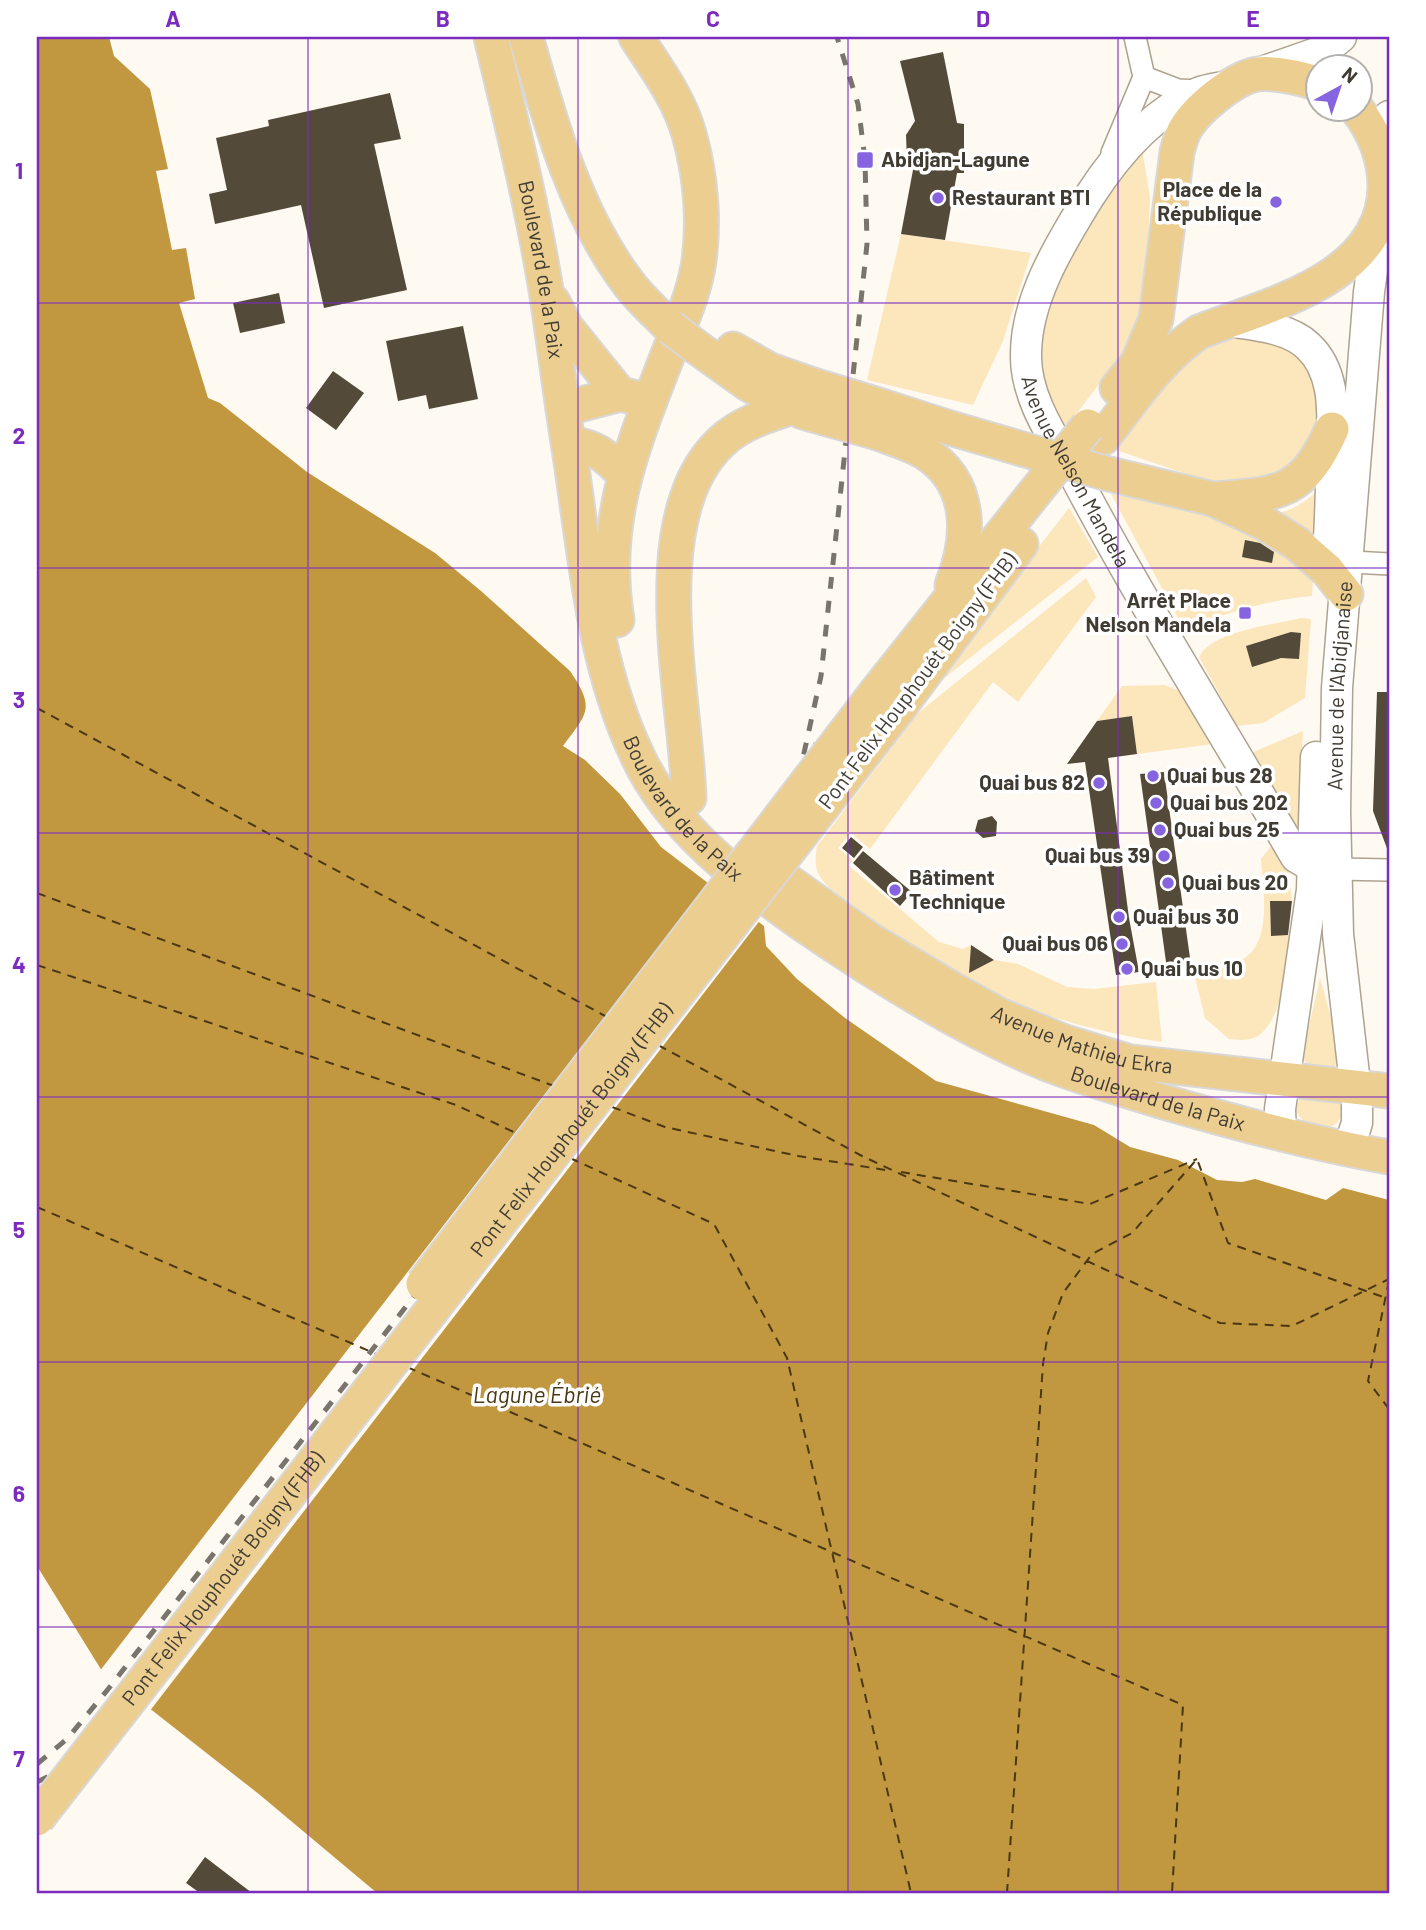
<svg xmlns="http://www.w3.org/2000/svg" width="1426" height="1930" viewBox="0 0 1426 1930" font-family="Barlow,sans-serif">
  <rect width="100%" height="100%" fill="#fef9f1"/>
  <path fill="#fce6bc" d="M1142 149 1150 197 1147 276 1137 323 1126 348 1062 433 1037 373 1045 295 1115 178Z
    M901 234 1031 253 1003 341 973 405 867 380Z
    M1245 336C1256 337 1273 337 1283 342 1309 354 1327 399 1318 427 1312 443 1298 459 1289 473L1225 487 1116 450 1180 362 1219 340Z
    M1319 490 1312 596C1267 600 1226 613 1184 629L1111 494C1157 501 1238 522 1282 512 1296 509 1308 499 1319 490Z
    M1069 508 1098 557 925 693Z
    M1086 578 1096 597 1018 702 993 682 870 849 851 833 838 848 853 860 848 865 939 942 963 949 971 945 969 973 994 960 1018 964 1067 987 1094 989 1156 982 1162 1042C1116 1035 1070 1024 1027 1008 968 985 906 947 856 908 845 900 832 892 823 881 814 870 815 859 817 846L918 713Z
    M1301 618 1311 619 1305 698 1263 723 1237 726 1199 657C1212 631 1274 625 1301 618Z
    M1165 685 1191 696 1220 743 1137 754 1132 716 1097 721 1122 686Z
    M1303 731 1297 837 1251 753Z
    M1276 840 1289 874 1292 901 1270 902 1271 935H1293C1287 964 1283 1022 1256 1037 1248 1041 1238 1040 1229 1039L1205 1018 1195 977C1209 971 1234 966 1246 957 1272 938 1263 888 1261 859Z
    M1320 978 1340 1050 1335 1067 1320 1071 1307 1064 1302 1057Z
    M1300 1096 1338 1098 1345 1110C1334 1136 1310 1135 1296 1111Z"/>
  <path fill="#c19740" d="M37 37H109L114 56 150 89 168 169 156 171 172 250 186 248 195 299 179 303 208 398 220 403 307 472 435 553 481 591 570 671C596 709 587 713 563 746L585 760 620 794 661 847 764 926 766 946 797 979 845 1018 936 1081 1094 1125 1130 1147 1178 1160 1217 1180 1242 1182 1255 1179 1326 1200 1343 1188 1389 1200V1893H377L260 1795 102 1671 37 1566Z"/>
  <path fill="#fef9f1" d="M710 880 761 919 149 1712 99 1672Z"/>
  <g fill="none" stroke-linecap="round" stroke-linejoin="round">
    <path stroke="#4a3813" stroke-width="2" stroke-dasharray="9 7" stroke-linecap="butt" d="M37 708 607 1017
      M37 893 554 1086
      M37 965 456 1105 518 1134
      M658 1045 862 1156 1220 1323 1292 1326 1389 1279
      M612 1107 665 1127 798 1156 892 1171
      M570 1158 714 1224 787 1358 911 1893
      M901 1172 1090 1204 1197 1159
      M37 1207 376 1354
      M1389 1281 1368 1381 1389 1409
      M407 1367 1183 1705 1172 1893
      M1007 1893 1043 1364 1048 1333 1063 1293 1092 1254 1132 1233 1197 1159 1228 1243 1389 1299"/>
  </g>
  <path fill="#534a39" d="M943 52 957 123 964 124V173H957L945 240 901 234 913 170 907 160 906 135 915 121 900 61Z
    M390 93 401 139 374 144 407 290 324 308 301 205 215 224 209 194 227 190 216 138 269 126 268 120Z
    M279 293 285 323 240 333 233 303Z
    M463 326 478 399 429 409 426 395 398 401 386 341Z
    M333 371 364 393 336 430 306 408Z
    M1245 540 1260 543 1274 552 1272 563 1242 557Z
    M1291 632 1301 633 1299 659 1281 658 1252 667 1246 646Z
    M1377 692H1389L1388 851 1373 811Z
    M1132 716 1137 754 1108 758 1129 918 1139 972 1116 975 1085 762 1067 764 1097 721Z
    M1164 772 1191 965 1167 969 1140 774Z
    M992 816 997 822 996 836 983 838 975 831 978 820Z
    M851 837 863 847 854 858 842 848Z
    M863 851 912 892 900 906 853 863Z
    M1270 901H1292L1288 935 1271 936Z
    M971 945 994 960 969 973Z
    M205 1857 252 1893H200L186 1883Z"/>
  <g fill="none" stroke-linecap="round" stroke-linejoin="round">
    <defs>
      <path id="minor" d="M1144 77 1178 90 1200 91
        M1112 153 1144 77 1135 37
        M1333 561 1389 564
        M1336 869 1389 870"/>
      <g id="secondary">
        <path d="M1259 73 1325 50 1341 37"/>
        <path id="s1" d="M1229 86C1219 88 1207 89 1198 93 1151 113 1116 155 1089 197 1060 244 1025 300 1026 357 1026 400 1056 441 1076 478 1144 607 1223 731 1296 857L1313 867 1336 869"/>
        <path d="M1383 161 1389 116"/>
        <path d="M1227 321C1253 325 1288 327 1308 346 1320 357 1327 373 1330 389 1334 410 1332 433 1332 454 1331 493 1330 533 1327 572"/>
        <path d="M1281 1135 1280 1109 1312 890 1316 757"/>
        <path id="s2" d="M1348 1150 1357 1123V1101L1338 934 1335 810 1337 688 1369 292 1379 222"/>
      </g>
      <g id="primary">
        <path id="s3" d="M491 37C511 120 532 205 546 290 554 341 560 392 568 442 585 547 591 660 638 757 672 829 738 878 801 923 872 972 945 1018 1024 1054 1065 1073 1110 1085 1154 1099 1232 1122 1309 1143 1389 1157"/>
        <path d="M526 37C550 122 575 213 629 284 641 300 656 313 670 327"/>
        <path d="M553 302 566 327 620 394 650 401"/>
        <path d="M695 346 748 384 803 412"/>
        <path d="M733 349 770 370 813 385"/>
        <path d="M1117 388 1138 362 1156 319 1177 152C1179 145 1181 137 1184 131 1195 110 1235 77 1258 74 1273 72 1303 78 1318 84"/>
        <path d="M885 407 950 428"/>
        <path d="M563 409 620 394"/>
        <path d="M878 433C893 439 911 444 924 452 973 482 971 538 952 585"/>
        <path d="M1103 438C1132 401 1159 359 1199 332 1267 305 1384 279 1385 187 1385 158 1374 131 1356 108"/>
        <path d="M569 443C596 447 605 455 624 474"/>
        <path d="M1105 473 1213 499 1264 523 1296 543 1327 570 1346 594"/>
        <path d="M1213 499C1280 494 1303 494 1332 429"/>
        <path d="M617 620C601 524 631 450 665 362 677 331 692 300 698 267 705 224 701 176 689 134 679 98 656 68 636 37"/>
        <path d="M877 691 1044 481"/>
        <path d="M899 708 1021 544"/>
        <path d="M689 798C686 699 641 517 721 442 741 423 768 415 793 407"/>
        <path id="s4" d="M751 855 870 940 952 989 999 1015 1065 1042 1130 1062 1389 1091"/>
      </g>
    </defs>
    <use href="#minor" stroke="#aea390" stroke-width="24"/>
    <use href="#secondary" stroke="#aea390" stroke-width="33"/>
    <use href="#primary" stroke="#d9d8d6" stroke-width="37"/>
    <use href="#minor" stroke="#fff" stroke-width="21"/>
    <use href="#secondary" stroke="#fff" stroke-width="30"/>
    <use href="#primary" stroke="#ecce90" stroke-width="33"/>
    <path stroke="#79746c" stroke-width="5" stroke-dasharray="12 12" stroke-linecap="butt" d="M37 1764 67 1739 109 1688 766 844 789 797 804 753 821 676 867 244 865 160 858 104 837 37
      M37 1782 49 1776 79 1750 776 853 797 819 814 764 817 732"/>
    <defs>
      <g id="primary-bridge">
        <path d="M670 327 695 346"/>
        <path d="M813 385 885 407"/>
        <path d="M806 413 878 433"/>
        <path d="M950 428 1105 473"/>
        <path d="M1044 481 1088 426"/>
        <path d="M423 1284 877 691"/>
        <path id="s5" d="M37 1819 899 708"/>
      </g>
    </defs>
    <use href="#primary-bridge" stroke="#d9d8d6" stroke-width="37" stroke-linecap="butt"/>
    <use href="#primary-bridge" stroke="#ecce90" stroke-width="33"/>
  </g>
  <path fill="none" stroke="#7b2cbf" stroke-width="2" stroke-opacity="0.55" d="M308 37V1893M578 37V1893M848 37V1893M1118 37V1893M37 303H1389M37 568H1389M37 833H1389M37 1097H1389M37 1362H1389M37 1627H1389"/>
  <g fill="#8764df" stroke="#fff" stroke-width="2.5">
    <rect x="856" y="151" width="18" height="18" rx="3.5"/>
    <circle cx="938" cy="198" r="7"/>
    <circle cx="1276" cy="202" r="7"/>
    <rect x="1238" y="606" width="14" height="14" rx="3.5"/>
    <circle cx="1153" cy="776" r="7"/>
    <circle cx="1099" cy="783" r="7"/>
    <circle cx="1156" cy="803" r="7"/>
    <circle cx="1160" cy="830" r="7"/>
    <circle cx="1164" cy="856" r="7"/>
    <circle cx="1168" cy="883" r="7"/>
    <circle cx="895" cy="890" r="7"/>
    <circle cx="1119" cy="917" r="7"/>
    <circle cx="1122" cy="944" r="7"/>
    <circle cx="1127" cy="969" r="7"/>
  </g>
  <g text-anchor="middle" stroke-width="7" stroke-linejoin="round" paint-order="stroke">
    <g font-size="21" font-weight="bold" fill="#403b33" stroke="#fff" text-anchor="start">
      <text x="881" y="167">Abidjan-Lagune</text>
      <text x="1262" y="197" text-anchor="end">Place de la<tspan x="1262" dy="24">République</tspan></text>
      <text x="952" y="205">Restaurant BTI</text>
      <text x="1231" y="608" text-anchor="end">Arrêt Place<tspan x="1231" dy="24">Nelson Mandela</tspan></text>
      <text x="1167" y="783">Quai bus 28</text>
      <text x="1085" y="790" text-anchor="end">Quai bus 82</text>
      <text x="1170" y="810">Quai bus 202</text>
      <text x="1174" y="837">Quai bus 25</text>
      <text x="1150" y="863" text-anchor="end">Quai bus 39</text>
      <text x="909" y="885">Bâtiment<tspan x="909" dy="24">Technique</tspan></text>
      <text x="1182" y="890">Quai bus 20</text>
      <text x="1133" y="924">Quai bus 30</text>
      <text x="1108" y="951" text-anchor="end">Quai bus 06</text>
      <text x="1141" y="976">Quai bus 10</text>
    </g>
    <g font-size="21" fill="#403b33" stroke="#fff">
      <text dy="7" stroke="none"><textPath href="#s3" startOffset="238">Boulevard de la Paix</textPath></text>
      <text dy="7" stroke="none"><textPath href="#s1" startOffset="485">Avenue Nelson Mandela</textPath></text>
      <text transform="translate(918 681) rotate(-53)" y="7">Pont Felix Houphouét Boigny (FHB)</text>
      <text dy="7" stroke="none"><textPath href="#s2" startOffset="467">Avenue de l'Abidjanaise</textPath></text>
      <text dy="7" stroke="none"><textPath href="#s3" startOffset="805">Boulevard de la Paix</textPath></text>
      <text dy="7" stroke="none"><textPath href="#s4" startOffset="383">Avenue Mathieu Ekra</textPath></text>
      <text dy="7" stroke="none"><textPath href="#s3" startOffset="1372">Boulevard de la Paix</textPath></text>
      <text dy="7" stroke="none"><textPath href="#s5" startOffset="872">Pont Felix Houphouét Boigny (FHB)</textPath></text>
      <text dy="7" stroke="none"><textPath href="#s5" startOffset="304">Pont Felix Houphouét Boigny (FHB)</textPath></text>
    </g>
    <g font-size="23" font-style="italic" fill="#4a3813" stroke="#fff">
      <text x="537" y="1403">Lagune Ébrié</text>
    </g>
  </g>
  <rect width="1426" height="1930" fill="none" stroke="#ffffff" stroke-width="77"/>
  <g transform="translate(1339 88) rotate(40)"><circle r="33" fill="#ffffff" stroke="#b3b1ad" stroke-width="2"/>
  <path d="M0-5L12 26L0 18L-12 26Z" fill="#8764df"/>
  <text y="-10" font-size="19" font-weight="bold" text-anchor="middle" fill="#403b33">N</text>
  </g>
  <rect x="38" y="38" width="1350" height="1854" fill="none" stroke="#7b2cbf" stroke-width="2.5"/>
  <g font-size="23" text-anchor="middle" font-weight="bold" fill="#7b2cbf">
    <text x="173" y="27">A</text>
    <text x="443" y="27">B</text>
    <text x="713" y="27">C</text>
    <text x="983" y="27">D</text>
    <text x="1253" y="27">E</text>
    <text x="19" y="179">1</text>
    <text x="19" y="444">2</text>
    <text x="19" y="708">3</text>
    <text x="19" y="973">4</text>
    <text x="19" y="1238">5</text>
    <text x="19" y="1502">6</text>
    <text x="19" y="1767">7</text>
  </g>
</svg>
